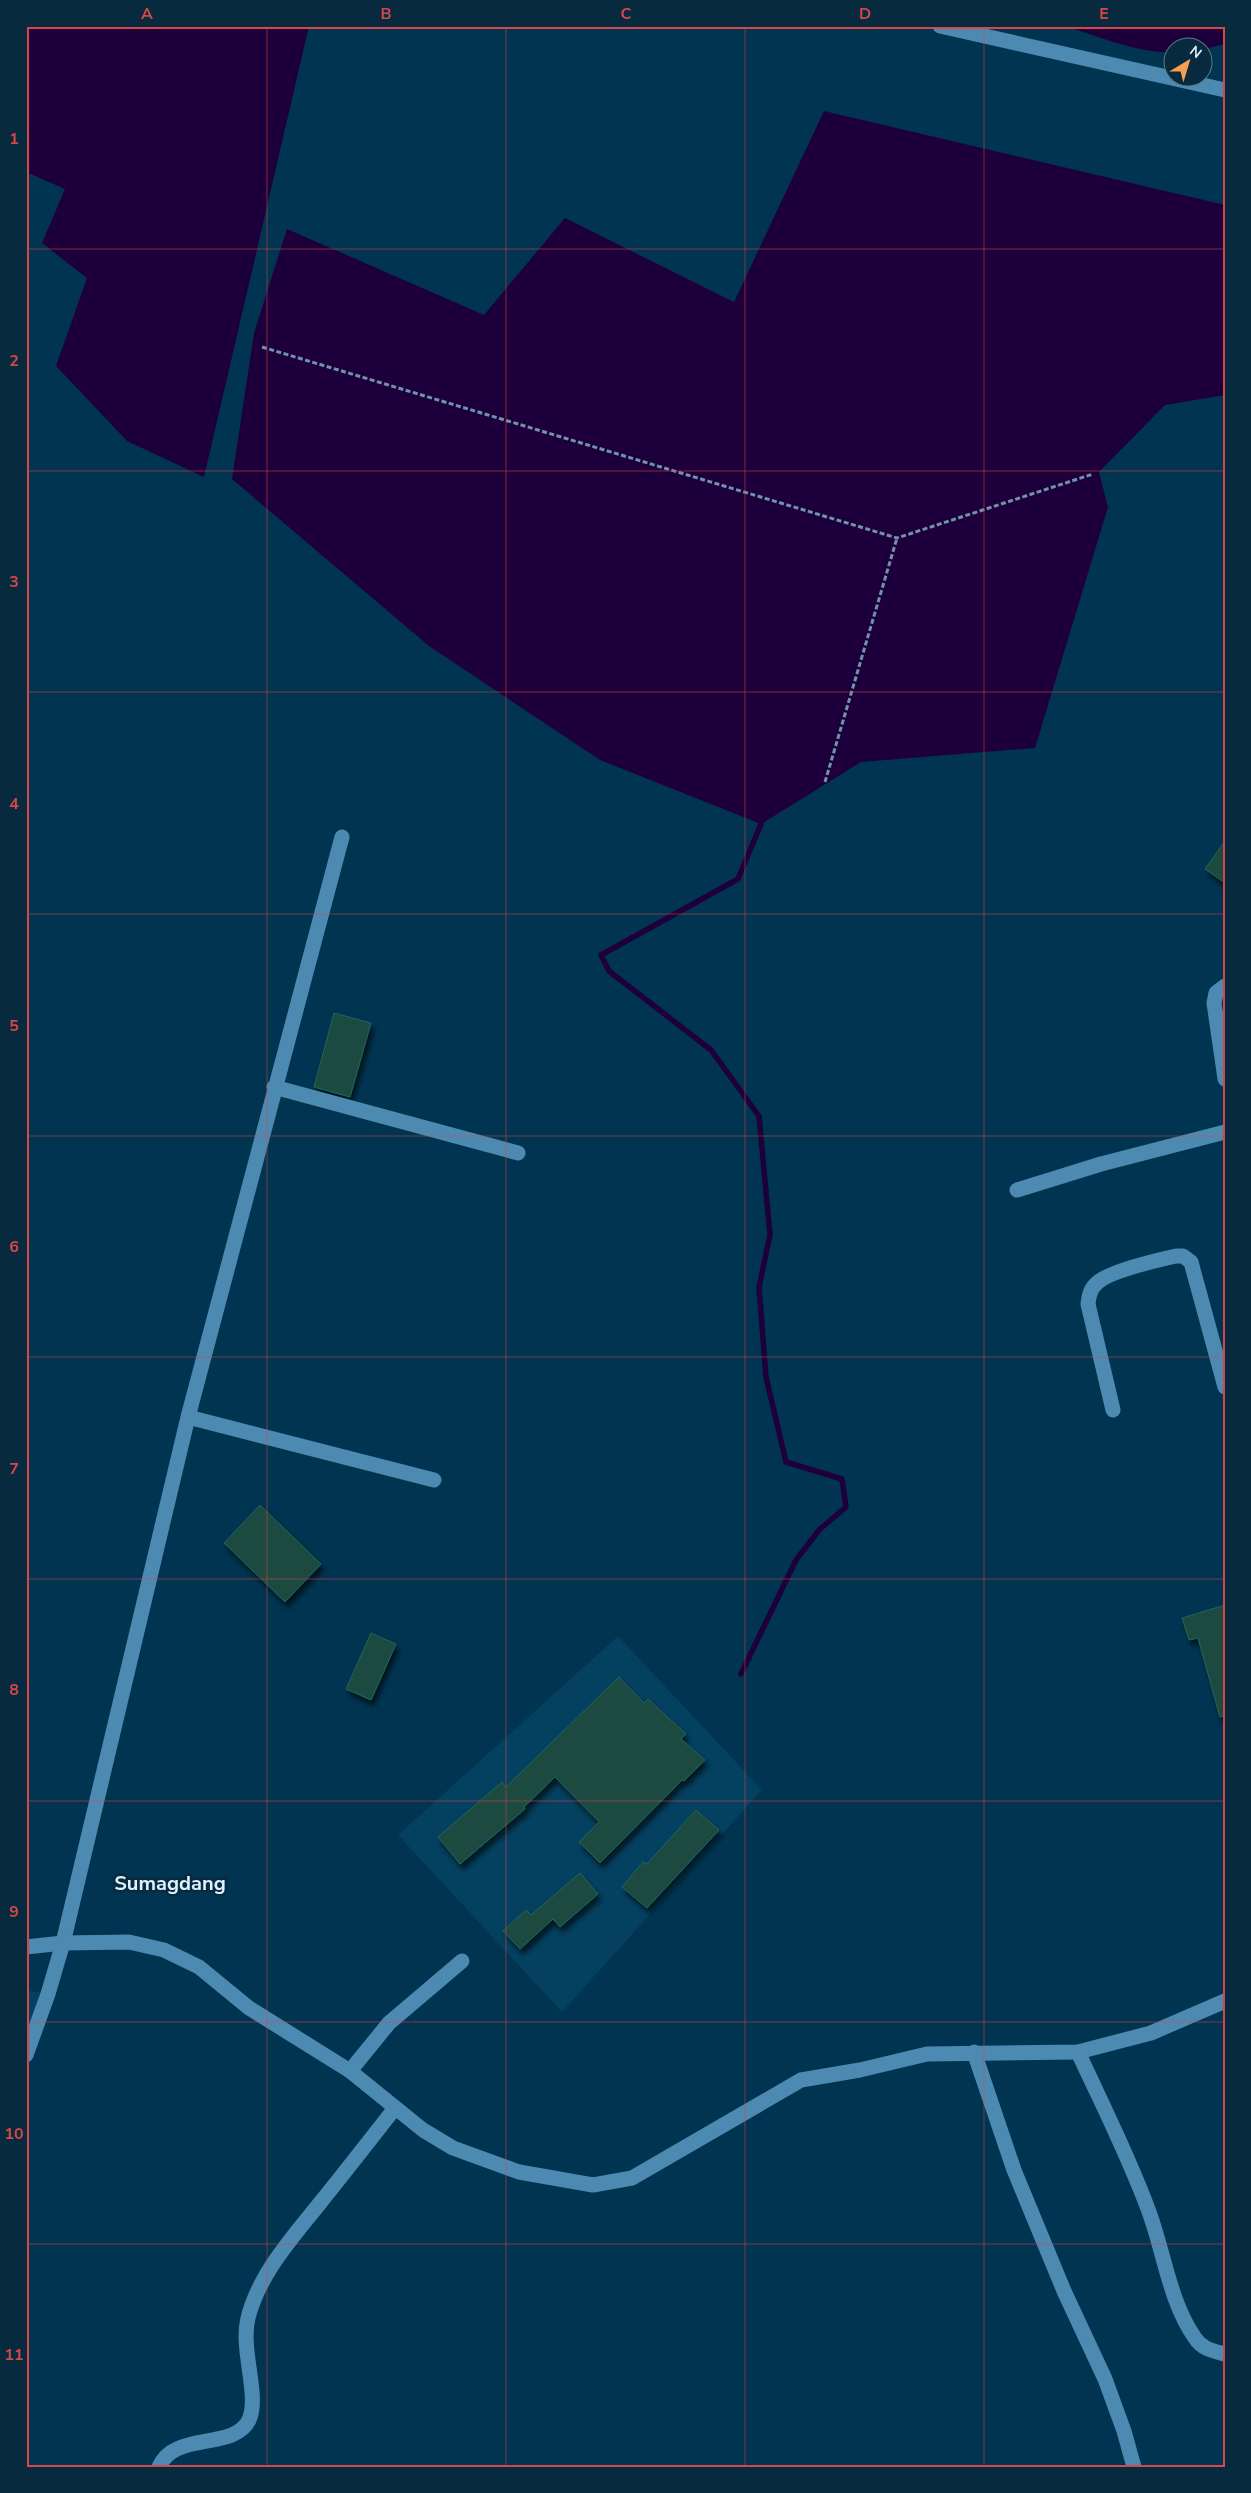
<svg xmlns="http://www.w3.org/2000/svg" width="1251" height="2493" viewBox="0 0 1251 2493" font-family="'Nunito Sans',sans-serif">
  <defs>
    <filter id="shadow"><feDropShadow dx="3" dy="5.5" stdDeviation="2.5" flood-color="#0009"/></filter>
  </defs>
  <rect width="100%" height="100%" fill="#003450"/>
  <path fill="#04405f" d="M618 1636 762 1790 562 2012 398 1835Z
    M26 1990 48 1994 26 2055Z"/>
  <path fill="#1d003b" d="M26 26H309L204 477 127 441 56 366 87 278 42 243 65 189 26 172Z
    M1065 26H1225V44L1204 49V48H1174L1173 52C1140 54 1097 36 1065 26Z
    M824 111 1225 205V395L1165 405 1099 472 1108 507 1035 748 861 762 761 824 600 760 429 646 232 479 254 333 287 229 484 315 565 218 734 302Z"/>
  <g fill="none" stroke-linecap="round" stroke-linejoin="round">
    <path stroke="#1d003b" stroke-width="5.5" d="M741 1674 796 1560 820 1529 846 1507 842 1479 786 1462 766 1377 759 1287 770 1235 759 1116 711 1050 609 971 601 955 738 879 761 824"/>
  </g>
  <path fill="#1b4a41" stroke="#21665a" filter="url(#shadow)" d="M1225 841V883L1205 869Z
    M334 1013 371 1023 350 1097 314 1087Z
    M260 1505 321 1564 285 1602 224 1543Z
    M1225 1605V1716L1220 1717 1198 1638 1189 1640 1182 1618Z
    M371 1633 396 1644 371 1700 346 1689Z
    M619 1677 644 1703 648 1699 686 1734 681 1739 705 1760 684 1781 682 1780 600 1863 579 1842 599 1822 555 1777 524 1807 525 1809 460 1864 438 1837 502 1782 506 1787Z
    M696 1810 719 1830 647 1908 622 1887 643 1862 647 1864Z
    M580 1873 598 1894 560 1927 553 1919 520 1949 503 1931 526 1910 531 1915Z"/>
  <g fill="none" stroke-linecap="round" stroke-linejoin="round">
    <path stroke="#7093a7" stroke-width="3" stroke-dasharray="5 2.5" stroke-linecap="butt" d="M262 347 897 538 1093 474
      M825 782 897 538"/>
    <path stroke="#4d8ab2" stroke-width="15" d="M940 26 1225 90
      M1225 986 1216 993 1214 1003 1225 1079
      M274 1087 518 1153
      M1017 1190 1101 1164 1225 1132
      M1113 1410 1088 1304C1089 1296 1090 1289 1097 1283 1109 1271 1158 1260 1176 1256H1183L1191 1262 1225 1387
      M188 1417 434 1480
      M974 2052 1014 2170 1064 2291 1105 2379 1124 2431 1134 2467
      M1078 2052C1102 2104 1128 2155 1148 2209 1164 2251 1169 2301 1195 2338 1202 2349 1213 2351 1225 2354
      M26 2055 48 1994 63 1943 188 1417 342 837
      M350 2071 389 2023 462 1961
      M159 2467C174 2431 234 2451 249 2420 260 2395 240 2350 248 2318 259 2274 292 2238 320 2203 345 2172 370 2140 395 2108"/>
    <path stroke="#4d8ab2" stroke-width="15" d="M26 1947 63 1943 129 1942 164 1950 199 1967 249 2008 350 2071 423 2130 453 2148 519 2172 593 2185 632 2178 801 2080 860 2070 927 2054 1078 2052 1151 2033 1225 2001"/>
  </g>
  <path fill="none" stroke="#d74648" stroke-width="1" stroke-opacity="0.55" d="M267 26V2467M506 26V2467M745 26V2467M984 26V2467M26 249H1225M26 471H1225M26 692H1225M26 914H1225M26 1136H1225M26 1357H1225M26 1579H1225M26 1801H1225M26 2022H1225M26 2244H1225"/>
  <g text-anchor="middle" stroke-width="5" stroke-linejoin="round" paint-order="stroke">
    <g font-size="20" font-weight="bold" fill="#def1fe" stroke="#082a3e">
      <text x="170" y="1890">Sumagdang</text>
    </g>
  </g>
  <rect width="1251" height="2493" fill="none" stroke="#082a3e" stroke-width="55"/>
  <g transform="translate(1188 62) rotate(38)"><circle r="24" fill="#082a3e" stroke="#5e7a8b"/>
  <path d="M0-4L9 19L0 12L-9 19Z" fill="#fa9f4f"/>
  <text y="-8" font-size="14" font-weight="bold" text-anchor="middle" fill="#def1fe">N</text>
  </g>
  <rect x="28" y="28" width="1196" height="2438" fill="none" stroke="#d74648" stroke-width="2"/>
  <g font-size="16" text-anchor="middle" font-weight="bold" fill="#d74648">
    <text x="147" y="19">A</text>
    <text x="386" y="19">B</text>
    <text x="626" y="19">C</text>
    <text x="865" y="19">D</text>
    <text x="1104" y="19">E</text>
    <text x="14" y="144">1</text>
    <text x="14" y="366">2</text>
    <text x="14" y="587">3</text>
    <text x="14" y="809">4</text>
    <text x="14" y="1031">5</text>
    <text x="14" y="1252">6</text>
    <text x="14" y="1474">7</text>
    <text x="14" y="1695">8</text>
    <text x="14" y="1917">9</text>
    <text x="14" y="2139">10</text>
    <text x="14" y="2360">11</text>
  </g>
</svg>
